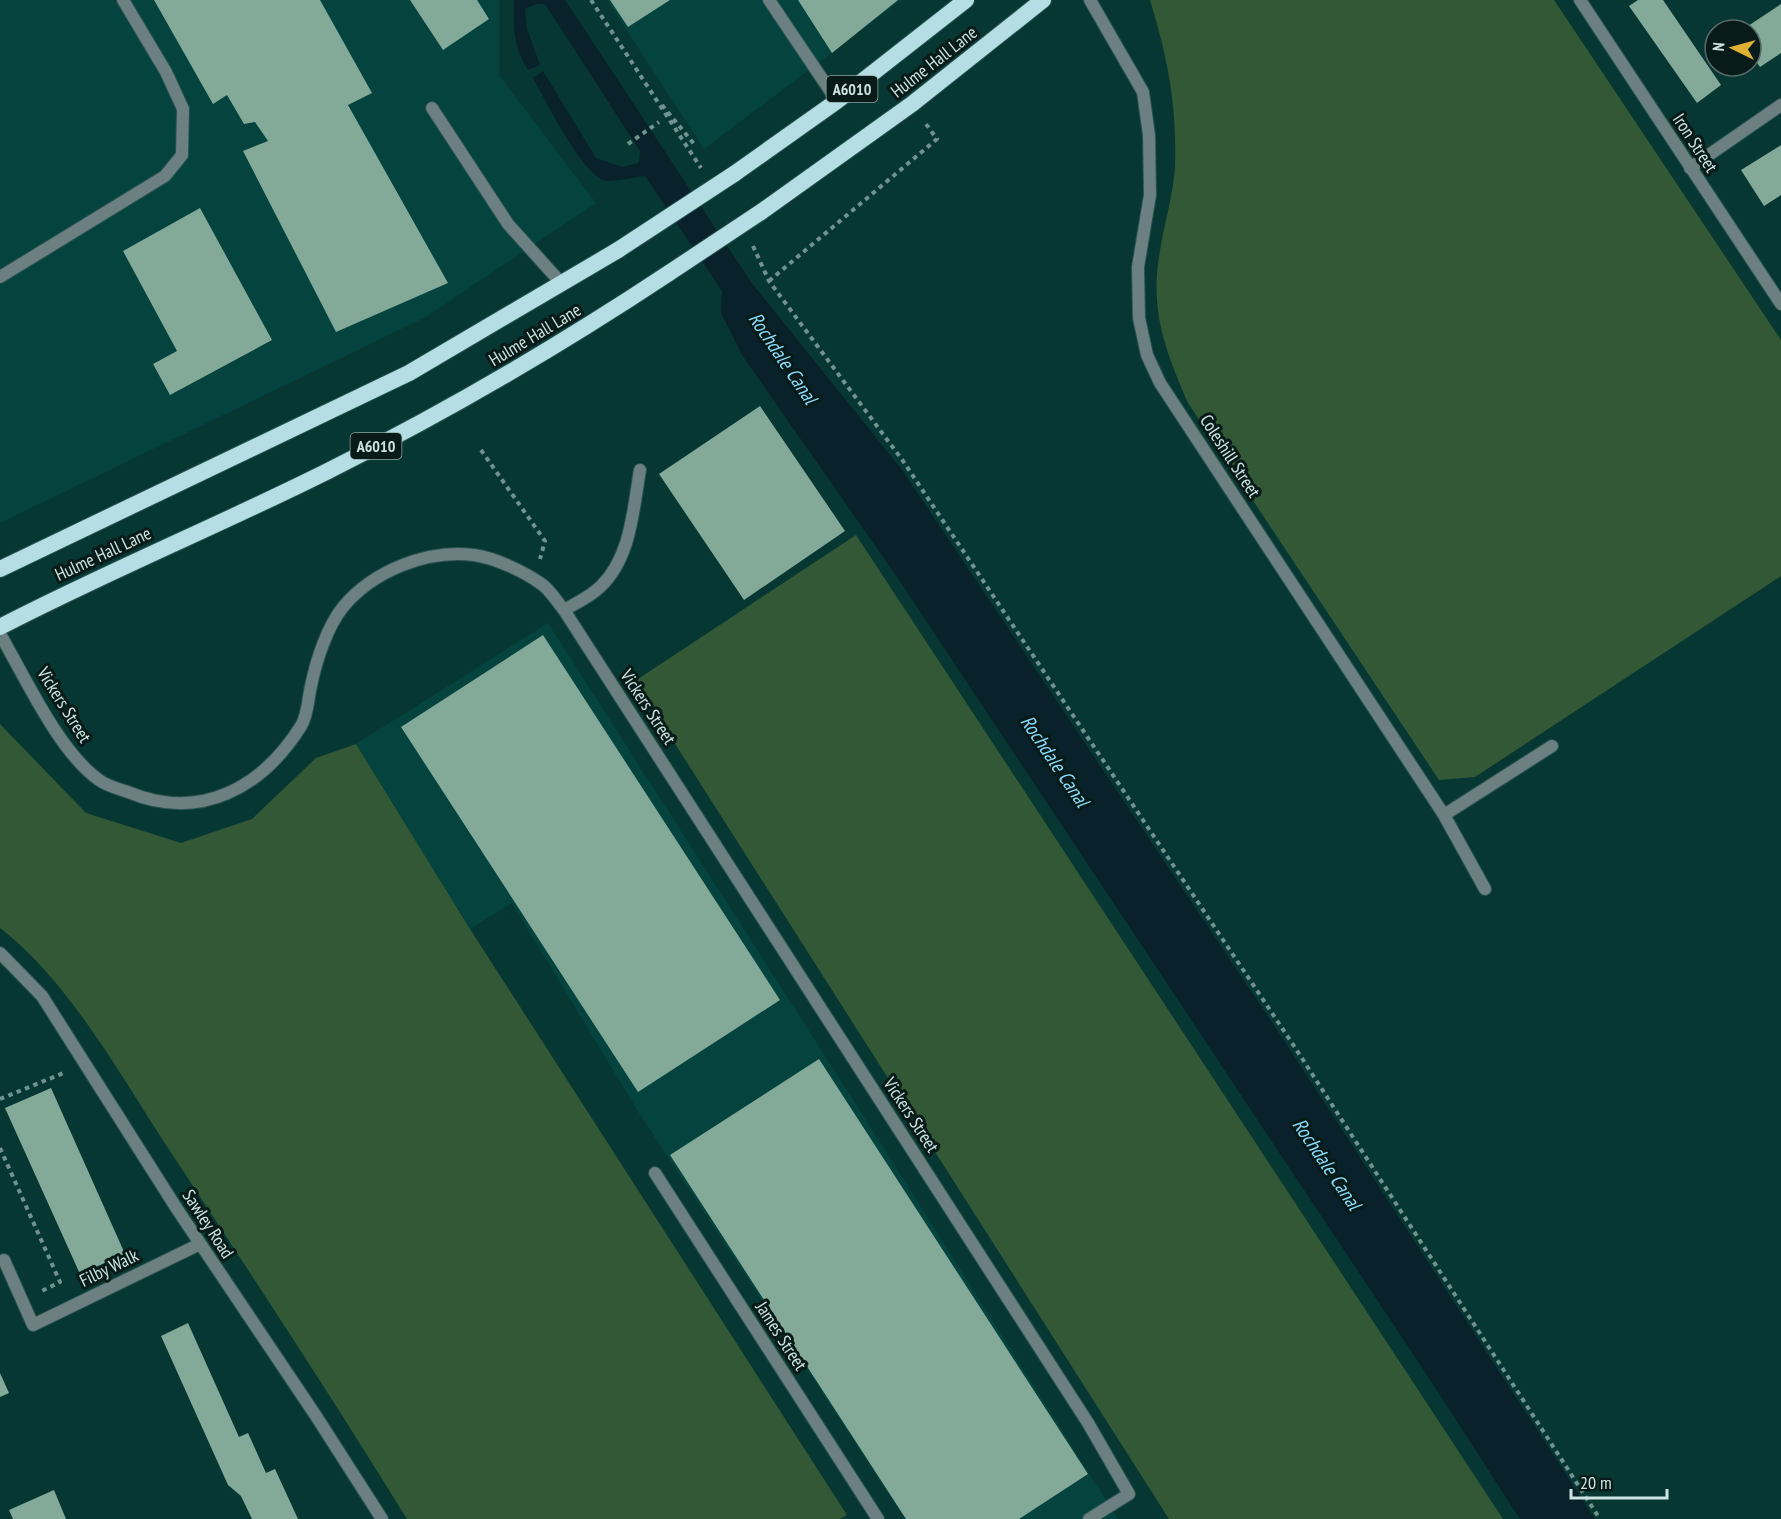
<svg xmlns="http://www.w3.org/2000/svg" width="1781" height="1519" viewBox="0 0 1781 1519" font-family="'PT Sans Narrow',sans-serif">
  <rect width="100%" height="100%" fill="#073733"/>
  <path fill="#04433e" d="M0 0H499V75L596 203 426 317 0 523Z
    M607 0H901L704 149Z
    M548 623 866 1120 1118 1519H905L639 1113 512 903 470 929 356 744Z"/>
  <path fill="#325836" d="M1150 0H1554L1781 340V576L1475 777 1439 780 1188 403C1167 354 1150 313 1159 257 1163 228 1173 197 1175 167 1177 105 1168 59 1150 0Z
    M856 535 1503 1519H1169L635 681Z
    M0 724 86 813 181 843 252 819 316 758 356 744 470 929 847 1515 840 1519H407C330 1394 249 1271 168 1148 120 1075 69 981 0 928Z"/>
  <path fill="#08212a" d="M514 0H565L751 282 902 470 1279 1033 1595 1519H1520L1423 1369 897 577 742 355 721 313 722 291 645 176C633 177 620 181 608 181 585 181 545 99 533 78L543 71 596 158 622 167 639 163 640 151 545 4H536L525 9 527 29 540 65 528 70C513 47 513 27 514 0Z"/>
  <path fill="#83aa99" d="M154 0H320L372 93 348 105 448 283 336 332 243 151 268 141 255 122 244 124 227 95 213 104Z
    M410 0H477L489 19 443 50Z
    M610 0H670L628 27Z
    M798 0H898L832 53Z
    M1638 0H1663L1721 85 1697 103 1629 6Z
    M1781 4V53L1760 67 1751 54V30H1742Z
    M1781 145V195L1764 206 1741 170Z
    M200 208 272 340 170 395 153 364 177 351 123 251Z
    M760 406 845 531 744 600 659 474Z
    M543 635 780 1000 638 1092 401 727Z
    M819 1059 1088 1474 1019 1519H906L670 1155Z
    M51 1088 125 1254 80 1274 5 1108Z
    M188 1323 239 1437 248 1433 266 1473 275 1469 298 1519H252L241 1496 228 1485 161 1336Z
    M0 1373 9 1393 0 1397Z
    M54 1490 66 1519H13L9 1510Z"/>
  <g fill="none" stroke-linecap="round" stroke-linejoin="round">
    <defs>
      <path id="service" d="M769 0 837 101
        M1090 0 1143 92 1149 135 1150 195 1138 267 1139 318 1147 355 1160 383 1444 815 1485 889
        M432 108 508 224 562 284
        M564 610C576 603 590 597 600 587 631 558 633 510 640 470
        M1444 815 1552 746"/>
      <path id="minor" d="M1580 0 1781 304
        M1690 168 1781 105
        M0 277 165 176 182 155 183 109 166 72 123 0
        M0 634C25 677 59 752 99 780 107 786 119 789 128 792 200 822 262 788 301 726 308 715 308 698 311 686 316 661 327 627 343 607 373 571 427 549 474 555 495 558 523 571 540 583 550 589 557 602 564 610L1088 1423 1129 1494 1089 1519
        M0 953 42 996 177 1209 316 1416 382 1519
        M655 1173 878 1519
        M4 1260 33 1325 200 1244"/>
      <path id="trunk" d="M734 174 837 101 966 0
        M761 212 912 104 1043 0
        M0 569 409 373 618 250
        M0 627C108 571 220 525 328 471 446 412 559 346 669 273"/>
    </defs>
    <use href="#service" stroke="#27534f" stroke-width="14"/>
    <use href="#minor" stroke="#27534f" stroke-width="14"/>
    <use href="#trunk" stroke="#27534f" stroke-width="18"/>
    <path stroke="#70938f" stroke-width="4" stroke-dasharray="4.5 4.5" stroke-linecap="butt" d="M591 0 701 168
      M662 105 694 144
      M628 144 659 122
      M753 246 769 281 903 461 1294 1046 1600 1519
      M769 281 937 139 926 124
      M481 450 545 541 540 559
      M0 1099 66 1072
      M0 1148 60 1282 42 1291"/>
    <use href="#service" stroke="#6c7f81" stroke-width="12"/>
    <use href="#minor" stroke="#6c7f81" stroke-width="12"/>
    <use href="#trunk" stroke="#b4dee4" stroke-width="16"/>
    <defs>
      <path id="trunk-bridge" d="M618 250 734 174
        M669 273 761 212"/>
    </defs>
    <use href="#trunk-bridge" stroke="#27534f" stroke-width="18" stroke-linecap="butt"/>
    <use href="#trunk-bridge" stroke="#b4dee4" stroke-width="16"/>
  </g>
  <g text-anchor="middle" stroke-width="6" stroke-linejoin="round" paint-order="stroke">
    <g fill="#081b19" stroke="#91a7a4" stroke-width="1.5">
      <rect x="826.5" y="76" width="51" height="26" rx="4.5"/>
      <rect x="350.5" y="433" width="51" height="26" rx="4.5"/>
    </g>
    <g font-size="16" font-weight="bold" fill="#cce3e0">
      <text x="852" y="95">A6010</text>
      <text x="376" y="452">A6010</text>
    </g>
    <g font-size="18" fill="#cce3e0" stroke="#081b19">
      <text transform="translate(934 62) rotate(-38)" y="6">Hulme Hall Lane</text>
      <text transform="translate(1695 143) rotate(57)" y="6">Iron Street</text>
      <text transform="translate(535 335) rotate(-31)" y="6">Hulme Hall Lane</text>
      <text transform="translate(1230 456) rotate(57)" y="6">Coleshill Street</text>
      <text transform="translate(103 554) rotate(-25)" y="6">Hulme Hall Lane</text>
      <text transform="translate(64 705) rotate(58)" y="6">Vickers Street</text>
      <text transform="translate(648 707) rotate(57)" y="6">Vickers Street</text>
      <text transform="translate(911 1115) rotate(57)" y="6">Vickers Street</text>
      <text transform="translate(208 1224) rotate(57)" y="6">Sawley Road</text>
      <text transform="translate(109 1268) rotate(-26)" y="6">Filby Walk</text>
      <text transform="translate(781 1336) rotate(57)" y="6">James Street</text>
    </g>
    <g font-size="20" font-style="italic" fill="#89ddfe" stroke="#081b19">
      <text transform="translate(783 358) rotate(56)" y="7">Rochdale Canal</text>
      <text transform="translate(1055 761) rotate(56)" y="7">Rochdale Canal</text>
      <text transform="translate(1327 1164) rotate(56)" y="7">Rochdale Canal</text>
    </g>
  </g>
  <g transform="translate(1733 48) rotate(275)"><circle r="28" fill="#081b19" stroke="#566b69" stroke-width="1.5"/>
  <path d="M0-4.5L10 22L0 15L-10 22Z" fill="#deb133"/>
  <text y="-9" font-size="16" font-weight="bold" text-anchor="middle" fill="#cce3e0">N</text>
  </g>
  <path d="M1571 1489v9h96v-9" fill="none" stroke="#cce3e0" stroke-width="3"/>
  <text x="1580" y="1489" font-size="18" fill="#cce3e0" stroke="#081b19" stroke-width="4.5" paint-order="stroke">20 m</text>
</svg>
